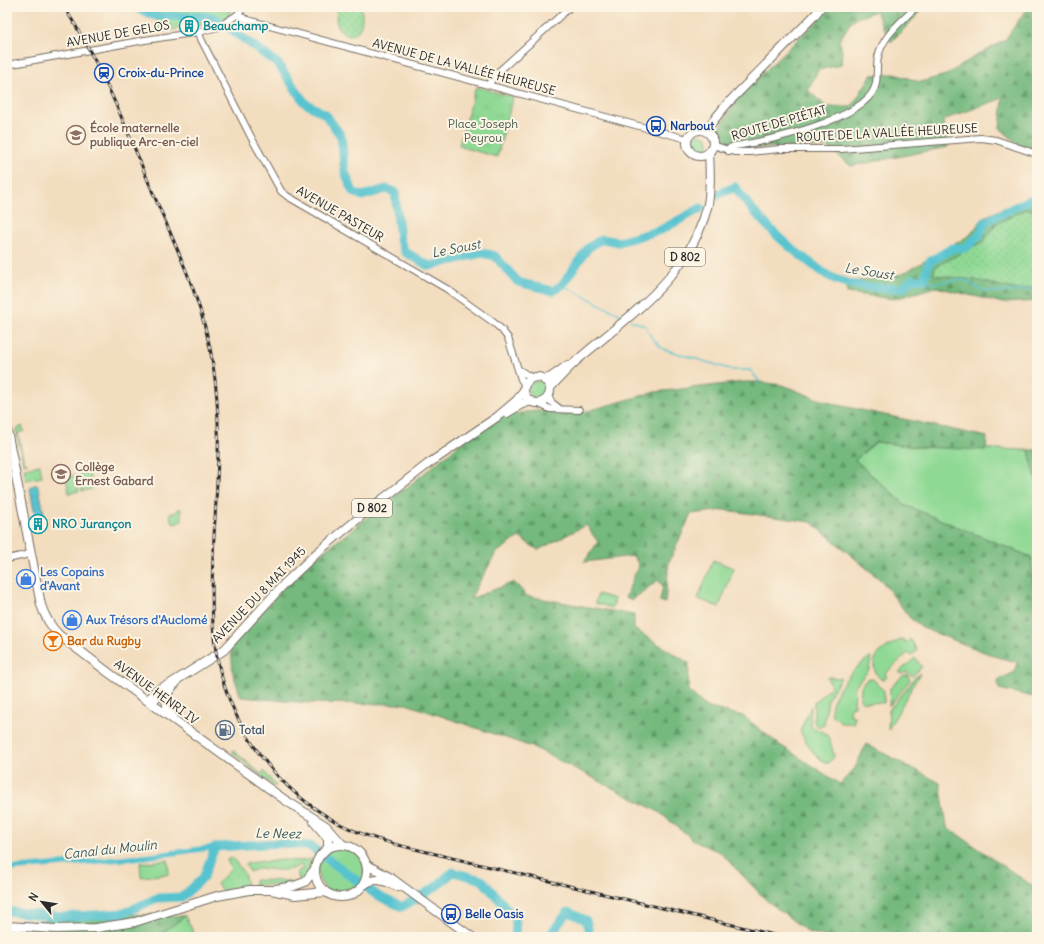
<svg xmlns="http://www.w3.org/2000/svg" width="1044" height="944" viewBox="0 0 1044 944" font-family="Delius,sans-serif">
  <defs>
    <pattern id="forest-firs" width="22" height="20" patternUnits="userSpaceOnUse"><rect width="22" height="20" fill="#74b97e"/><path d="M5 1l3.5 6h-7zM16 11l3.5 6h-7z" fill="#5f9767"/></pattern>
    <pattern id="park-tufts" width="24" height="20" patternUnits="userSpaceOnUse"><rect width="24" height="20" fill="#90d995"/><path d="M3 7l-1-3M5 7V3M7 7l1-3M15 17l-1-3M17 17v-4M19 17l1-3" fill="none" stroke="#7cba81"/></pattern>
    <pattern id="garden-dots" width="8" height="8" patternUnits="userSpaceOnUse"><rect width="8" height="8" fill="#90d995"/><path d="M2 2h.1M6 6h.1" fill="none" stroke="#7cba81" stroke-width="1.8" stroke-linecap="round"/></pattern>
    <pattern id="water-ripples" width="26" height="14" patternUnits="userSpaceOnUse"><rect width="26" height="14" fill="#57c3cf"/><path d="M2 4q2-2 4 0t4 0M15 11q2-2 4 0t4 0" fill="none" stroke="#489fa8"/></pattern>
  </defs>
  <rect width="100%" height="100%" fill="#fcf5e5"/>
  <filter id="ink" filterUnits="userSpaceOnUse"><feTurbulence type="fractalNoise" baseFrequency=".025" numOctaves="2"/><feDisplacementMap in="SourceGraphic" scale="8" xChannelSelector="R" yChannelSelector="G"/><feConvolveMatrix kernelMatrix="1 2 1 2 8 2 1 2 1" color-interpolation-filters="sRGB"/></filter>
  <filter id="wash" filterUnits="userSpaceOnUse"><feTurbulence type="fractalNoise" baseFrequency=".012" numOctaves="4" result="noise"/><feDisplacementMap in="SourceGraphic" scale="16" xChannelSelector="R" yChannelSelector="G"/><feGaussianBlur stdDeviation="0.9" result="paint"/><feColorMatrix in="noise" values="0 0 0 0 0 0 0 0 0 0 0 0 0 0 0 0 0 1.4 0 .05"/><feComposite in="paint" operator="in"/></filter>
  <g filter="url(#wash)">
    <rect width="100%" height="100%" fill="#f3ddbf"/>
    <path fill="#90d995" stroke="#5e8260" d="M691 143a9 9 0 1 1 18 0a9 9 0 1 1-18 0Z
      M528 390a9 9 0 1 1 18 0a9 9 0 1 1-18 0Z
      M22 426 24 431 18 433 24 462 28 463 23 464 16 430Z
      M876 442 917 447 1029 450 1037 484V589L1033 585 1031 557 907 506 855 460Z
      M40 465 42 477 26 480 24 468Z
      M89 473 92 489 82 491 79 474Z
      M76 475 79 491 69 493 66 477Z
      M178 509H181L182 520 180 522 174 524 173 521H171L170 513H176Z
      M713 560 734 568 719 607 698 599Z
      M598 594 615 599 612 608 595 603Z
      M902 639 907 643 910 639 912 641 917 651 911 655 908 653 885 674 887 677 884 679C879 679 877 676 875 671 869 653 890 646 902 639Z
      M870 657H871L869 670 855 686 854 706H851L850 715 854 716V723H841L838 719 832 716C830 707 832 703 836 695 845 677 854 669 870 657Z
      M915 658 922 667 912 676 909 673 904 672 902 674 899 672Z
      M920 673 888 730 889 710 911 683 914 678Z
      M904 675H908L910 680 889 706 890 688Z
      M827 677 841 678 828 698 824 725 820 727 816 725 814 722V702L831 687Z
      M870 678 873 679 884 691V703L862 702 860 700 861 686 867 679Z
      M811 706C811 711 809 720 811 725 813 731 821 730 825 733 830 737 833 751 834 757L829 763H826C814 756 806 743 800 731Z
      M233 750 261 774 264 771 271 780 276 785 275 787 233 753Z
      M318 871a23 23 0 1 1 46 0a23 23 0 1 1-46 0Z
      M232 857 244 873 247 885 222 891 217 884 231 869 227 860Z
      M312 859C309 868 309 876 299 880L297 871 303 869 301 865C293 869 285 871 276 870 266 869 259 867 250 872L245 864 262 861 265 862 283 860 300 861Z
      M168 860 169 874 141 877 140 863Z
      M254 880 290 881V884L286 885H254Z
      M185 916 196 937H157Z"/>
    <path fill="url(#forest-firs)" stroke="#507254" d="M827 7H926L891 42 883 28 876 11 852 20 839 41 842 52 841 65 818 70 808 90 827 107H852L871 75 895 74 920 82 946 75 977 55 1005 40 1028 7H1037V152L1019 145 1000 128 1003 98 943 120 948 147 851 166 827 147 734 148 722 145 718 131 740 95 819 19Z
      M1027 198 1037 199V211L1026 209 996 224 984 241 936 267 935 275 976 280 1019 290 1037 286V301L1003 303 936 287 894 299 847 293 846 283 902 274 970 235 984 217Z
      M744 382H760L782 385 815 398 838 405 987 437 986 450 917 447 876 442 855 460 907 506 1031 557 1033 585 1037 589V698L999 689 998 680 1015 672 1017 662 997 657 925 629 910 618 882 581 811 522 724 510 691 514 669 562 665 603 660 601 663 586 658 580 632 600 625 597 639 565 633 556 584 562 598 542 586 525 538 550 519 537 496 553 470 599 514 582 527 596 634 615V629L689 663 688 690 706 707 743 716 780 745 840 784 855 768 866 744 940 783 947 827 1037 889V937H826L808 932 766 900 720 852 696 842 659 812 535 748 406 704 310 703 241 697 233 674 231 647 298 571 406 488 493 417 525 412 548 410 584 412 655 392Z
      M1029 450H1037V484Z
      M94 913 185 916 157 937H7V926Z"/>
    <path fill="url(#park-tufts)" stroke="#5e8260" d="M155 7H238L230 10 228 16 219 22 159 32Z
      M477 87 513 97 497 157 461 147 459 145 475 89Z"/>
    <path fill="url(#garden-dots)" stroke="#5e8260" d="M338 7H361C369 49 327 39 338 7Z
      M1026 209 1037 211V286L1019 290 976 280 934 275 935 267 984 241 996 224Z"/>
    <path fill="url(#water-ripples)" stroke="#41777d" d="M33 485H37L39 488 44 514 40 519 37 518 35 516 30 489Z"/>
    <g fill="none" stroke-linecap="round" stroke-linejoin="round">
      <path stroke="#57c3cf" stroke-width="1.5" d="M924 280 933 283 956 280 969 281C980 298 1020 291 1037 288
        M562 285 625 317
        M630 320 646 326C649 336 655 342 663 349L733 370H750L760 382"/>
      <path stroke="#57c3cf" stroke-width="5.5" d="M7 869 144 857 215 847"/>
      <path stroke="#57c3cf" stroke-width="9" d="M135 7 156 16 214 17 278 64 305 103 325 114 341 136 345 172 353 192 362 196 386 189 395 192 400 240 405 252 429 266 482 253 495 256 518 282 553 291 562 285 588 248 602 239 619 242 661 230 701 208
        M718 194 735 187C755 216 784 244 813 265 819 269 824 274 831 277 850 287 881 289 903 288L912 279 924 280 929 262 953 248H965L979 236 985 222 1029 200 1037 203
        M7 911 62 917 124 913 157 898 182 897 203 878 215 847 282 843 310 846 378 896 402 907 434 888 453 872 482 880 516 919 515 937
        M548 937 568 912 586 920 590 937"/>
    </g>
  </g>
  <g filter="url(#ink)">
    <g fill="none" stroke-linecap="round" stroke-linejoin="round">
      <defs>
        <path id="minor" d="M237 15 248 20 687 139
          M199 32 201 39 251 137 281 191 287 196 447 289 493 322 501 329 508 338 521 379 525 385
          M7 65 145 40 199 32 218 27 237 15 244 7
          M488 85 496 74 570 7
          M713 145 734 152H749L780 149H841L981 138 996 140 1037 154
          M728 151 730 148 734 146C765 142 864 120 875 87 878 78 876 67 878 57 883 35 901 22 916 7
          M518 369 532 378
          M549 395 551 402 560 409
          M537 403 550 409 579 410
          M7 559 30 554"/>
        <path id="major" d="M687 143a13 13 0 1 1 26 0a13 13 0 1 1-26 0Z
          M705 131 727 104 814 16 821 7
          M524 390a13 13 0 1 1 26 0a13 13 0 1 1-26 0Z
          M544 380 551 377 568 365
          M550 388C560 377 571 365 582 356 633 313 692 273 708 204 711 187 710 169 709 152
          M507 413 520 405 531 401
          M7 430 41 605C45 617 50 626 59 635L109 673 285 800 326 826 343 845
          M150 702 151 696 156 690 170 684 224 650 284 584 319 551 371 508 428 464 497 417 517 400 524 390
          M150 702 156 699 167 688
          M172 716C163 703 165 693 176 683
          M314 822 328 838V848
          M315 871a26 26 0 1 1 52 0a26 26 0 1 1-52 0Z
          M367 865 391 878 472 937
          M364 885C376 875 386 882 399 887
          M276 889 294 886 305 882 314 870
          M7 926 56 929 96 928 135 922 217 896 249 890H271L295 895 325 892"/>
      </defs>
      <use href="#minor" stroke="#71695f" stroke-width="8"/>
      <use href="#major" stroke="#71695f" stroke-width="10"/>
      <use href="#minor" stroke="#fff" stroke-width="6"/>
      <use href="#major" stroke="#fff" stroke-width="8"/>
      <defs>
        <path id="rail" d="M64 7C102 65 127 130 153 193 177 249 204 304 213 365 227 451 208 539 213 625 218 709 266 784 340 824 365 837 392 844 419 850L783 937"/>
      </defs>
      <use href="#rail" stroke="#2b2b2b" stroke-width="3"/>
      <use href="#rail" stroke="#fcf5e5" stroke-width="1.5" stroke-dasharray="4.5" stroke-linecap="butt"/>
    </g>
  </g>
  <defs>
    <symbol id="building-ring" viewBox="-11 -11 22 22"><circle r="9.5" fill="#fcf5e5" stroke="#0f9aa8" stroke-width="1.5"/><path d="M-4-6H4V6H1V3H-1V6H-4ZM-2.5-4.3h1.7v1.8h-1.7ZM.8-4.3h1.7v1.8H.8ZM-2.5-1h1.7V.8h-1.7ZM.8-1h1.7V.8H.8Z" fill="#0f9aa8"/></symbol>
    <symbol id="station-ring" viewBox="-11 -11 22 22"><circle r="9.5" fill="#fcf5e5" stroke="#1a4fb4" stroke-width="1.5"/><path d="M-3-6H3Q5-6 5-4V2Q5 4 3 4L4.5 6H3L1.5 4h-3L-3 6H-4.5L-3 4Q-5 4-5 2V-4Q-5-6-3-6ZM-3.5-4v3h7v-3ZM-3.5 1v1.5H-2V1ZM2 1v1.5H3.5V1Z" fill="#1a4fb4"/></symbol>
    <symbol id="bus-ring" viewBox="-11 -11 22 22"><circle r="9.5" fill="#fcf5e5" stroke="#1a4fb4" stroke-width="1.5"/><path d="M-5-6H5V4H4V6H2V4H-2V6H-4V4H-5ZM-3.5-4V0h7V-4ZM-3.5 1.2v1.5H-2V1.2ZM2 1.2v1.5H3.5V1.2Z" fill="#1a4fb4"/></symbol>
    <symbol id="school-ring" viewBox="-11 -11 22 22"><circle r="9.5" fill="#fcf5e5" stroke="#8d6e63" stroke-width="1.5"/><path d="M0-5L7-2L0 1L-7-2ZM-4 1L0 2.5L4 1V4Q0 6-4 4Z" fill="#8d6e63"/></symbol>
    <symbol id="shop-ring" viewBox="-11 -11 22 22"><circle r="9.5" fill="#fcf5e5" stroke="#3f7fe0" stroke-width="1.5"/><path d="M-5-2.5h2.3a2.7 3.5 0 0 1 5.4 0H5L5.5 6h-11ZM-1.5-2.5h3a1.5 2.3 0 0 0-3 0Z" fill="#3f7fe0"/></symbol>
    <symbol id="bar-ring" viewBox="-11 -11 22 22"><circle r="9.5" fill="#fcf5e5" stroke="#e8710a" stroke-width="1.5"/><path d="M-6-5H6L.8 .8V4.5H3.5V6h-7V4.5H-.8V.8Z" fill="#e8710a"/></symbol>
    <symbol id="fuel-ring" viewBox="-11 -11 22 22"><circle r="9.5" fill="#fcf5e5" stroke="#5c6f8a" stroke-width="1.5"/><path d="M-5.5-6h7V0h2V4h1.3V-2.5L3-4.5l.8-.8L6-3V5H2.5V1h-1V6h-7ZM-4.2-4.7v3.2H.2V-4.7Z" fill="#5c6f8a"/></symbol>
  </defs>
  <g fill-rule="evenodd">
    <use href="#building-ring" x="178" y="15" width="22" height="22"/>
    <use href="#station-ring" x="93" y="62" width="22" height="22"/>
    <use href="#bus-ring" x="645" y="115" width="22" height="22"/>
    <use href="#school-ring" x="65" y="124" width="22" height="22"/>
    <use href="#school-ring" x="50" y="463" width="22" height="22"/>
    <use href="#building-ring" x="27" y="513" width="22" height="22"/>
    <use href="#shop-ring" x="15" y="568" width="22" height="22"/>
    <use href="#shop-ring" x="61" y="609" width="22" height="22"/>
    <use href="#bar-ring" x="42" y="630" width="22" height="22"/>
    <use href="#fuel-ring" x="214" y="719" width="22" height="22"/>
    <use href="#bus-ring" x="440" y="903" width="22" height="22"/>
  </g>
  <g text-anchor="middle" stroke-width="4" stroke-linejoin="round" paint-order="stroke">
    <g fill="#fcf5e5" stroke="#6a6863" stroke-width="1">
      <rect x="665" y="248" width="40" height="18" rx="3"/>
      <rect x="352" y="499" width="40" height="18" rx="3"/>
    </g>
    <g font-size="11" font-weight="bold" fill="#2b2b2b">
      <text x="685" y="261">D 802</text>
      <text x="372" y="512">D 802</text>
    </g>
    <g font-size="12" font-weight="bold" fill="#0d838f" stroke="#fcf5e5" text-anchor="start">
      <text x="203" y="30">Beauchamp</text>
      <text x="52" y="528">NRO Jurançon</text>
    </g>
    <g font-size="12" fill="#2b2b2b" stroke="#fcf5e5">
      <text transform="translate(118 34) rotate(-10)" y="4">AVENUE DE GELOS</text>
      <text transform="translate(464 67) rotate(15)" y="4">AVENUE DE LA VALLÉE HEUREUSE</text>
      <text transform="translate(779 123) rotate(-16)" y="4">ROUTE DE PIÉTAT</text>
      <text transform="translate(887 133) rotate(-3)" y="4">ROUTE DE LA VALLÉE HEUREUSE</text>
      <text transform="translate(340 214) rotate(30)" y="4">AVENUE PASTEUR</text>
      <text transform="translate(259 595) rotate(-46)" y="4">AVENUE DU 8 MAI 1945</text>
      <text transform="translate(156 692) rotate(36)" y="4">AVENUE HENRI IV</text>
    </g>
    <g font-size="12" font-weight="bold" fill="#164399" stroke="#fcf5e5" text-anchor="start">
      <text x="118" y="77">Croix-du-Prince</text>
      <text x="670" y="130">Narbout</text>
      <text x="465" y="918">Belle Oasis</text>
    </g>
    <g font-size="12" fill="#445646" stroke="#fcf5e5">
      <text x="483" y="128">Place Joseph<tspan x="483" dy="14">Peyrou</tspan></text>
    </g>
    <g font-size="12" font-weight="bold" fill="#785e54" stroke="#fcf5e5" text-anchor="start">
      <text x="90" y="132">École maternelle<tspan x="90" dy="14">publique Arc-en-ciel</tspan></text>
      <text x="75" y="471">Collège<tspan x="75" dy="14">Ernest Gabard</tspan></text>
    </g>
    <g font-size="12" font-weight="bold" fill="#366cbe" stroke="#fcf5e5" text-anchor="start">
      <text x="40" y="576">Les Copains<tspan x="40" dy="14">d'Avant</tspan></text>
      <text x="86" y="624">Aux Trésors d'Auclomé</text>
    </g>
    <g font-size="12" font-weight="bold" fill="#c56008" stroke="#fcf5e5" text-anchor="start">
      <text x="67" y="645">Bar du Rugby</text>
    </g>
    <g font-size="12" font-weight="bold" fill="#4e5e75" stroke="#fcf5e5" text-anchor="start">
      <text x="239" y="734">Total</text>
    </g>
    <g font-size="13" font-style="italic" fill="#38595c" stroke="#fcf5e5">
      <text transform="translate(456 248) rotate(-11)" y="5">Le Soust</text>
      <text transform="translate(869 271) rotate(9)" y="5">Le Soust</text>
      <text transform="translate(278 833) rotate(1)" y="5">Le Neez</text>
      <text transform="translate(110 849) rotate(-6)" y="5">Canal du Moulin</text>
    </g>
  </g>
  <rect width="1044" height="944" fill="none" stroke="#fcf5e5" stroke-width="24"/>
  <g transform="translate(42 902) rotate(300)" stroke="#fcf5e5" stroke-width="3" paint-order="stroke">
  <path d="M0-3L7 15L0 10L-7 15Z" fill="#2b2b2b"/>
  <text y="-6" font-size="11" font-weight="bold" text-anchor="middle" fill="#2b2b2b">N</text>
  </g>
</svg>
